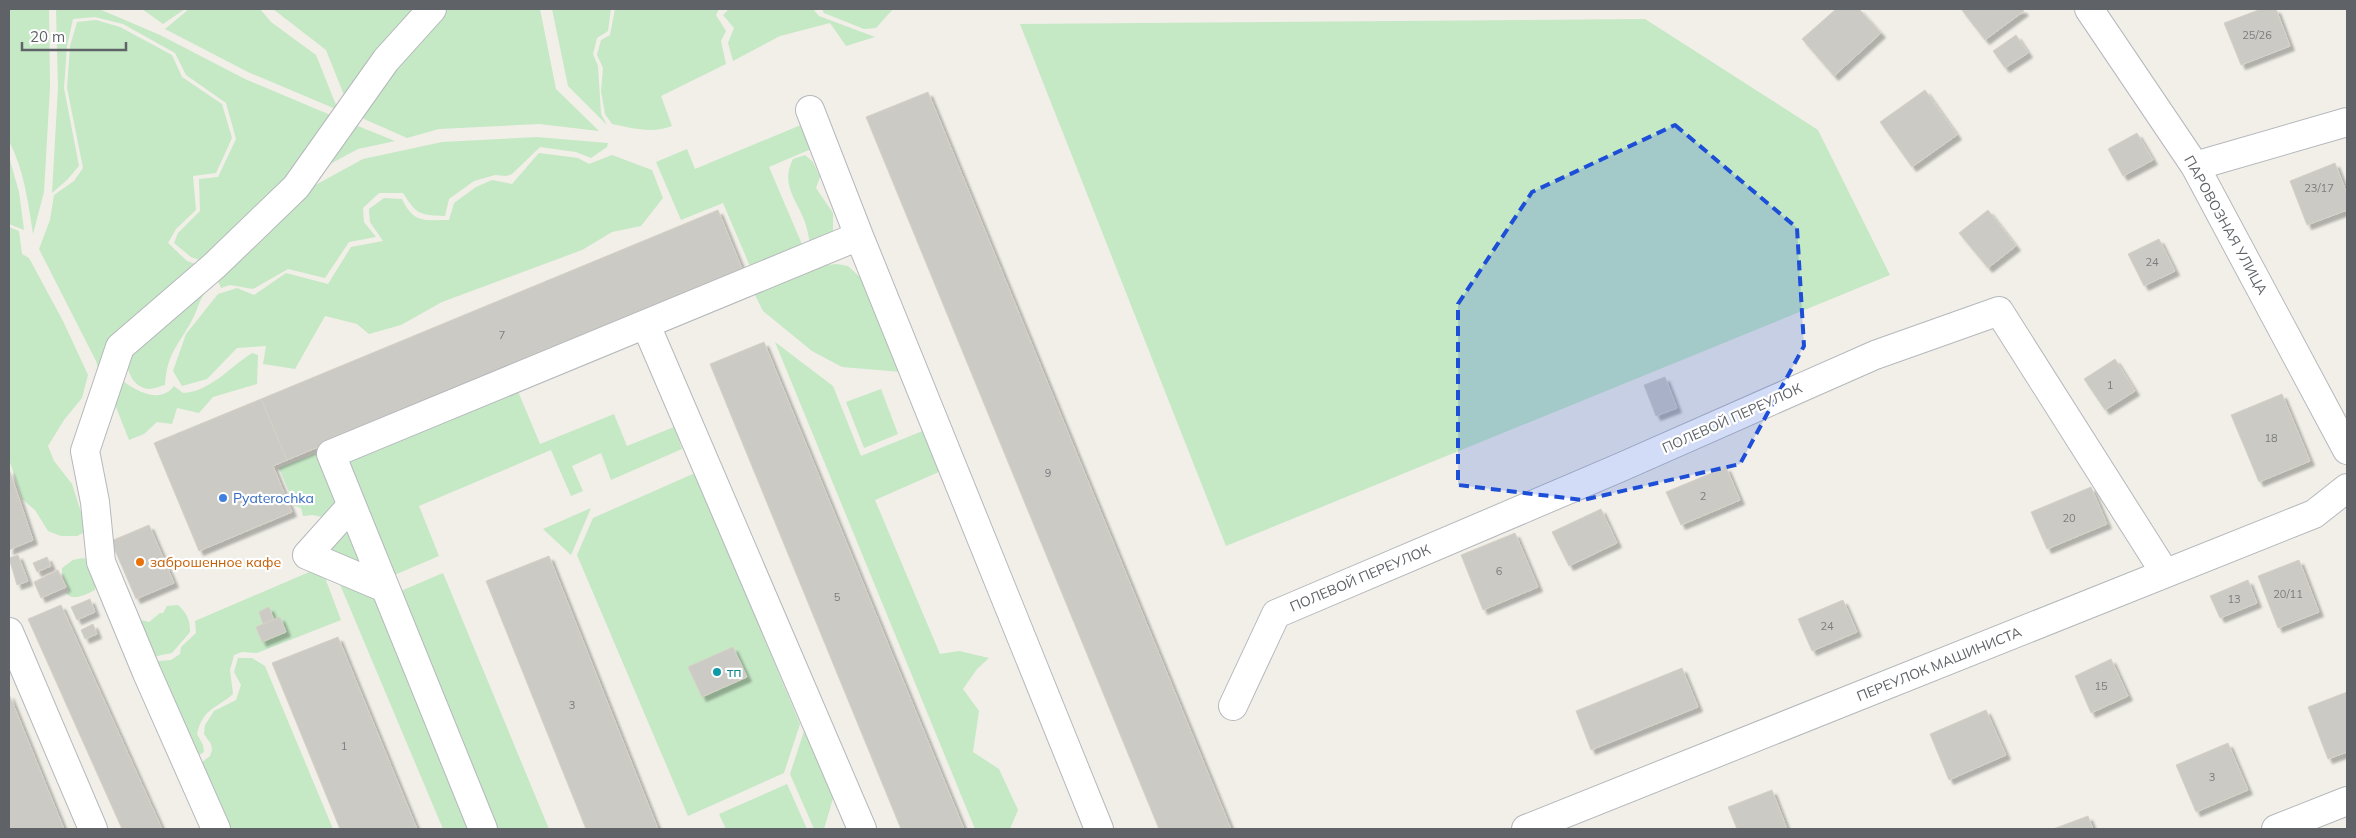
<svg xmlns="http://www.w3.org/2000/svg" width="2356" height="838" viewBox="0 0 2356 838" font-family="Mulish,sans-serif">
  <defs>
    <filter id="shadow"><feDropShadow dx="4.5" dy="4.5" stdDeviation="1" flood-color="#0004"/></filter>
  </defs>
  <rect width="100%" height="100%" fill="#f1efe8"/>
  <path fill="#c5e8c5" d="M9 9H49L50 87 44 192 33 234C28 201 24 170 9 141Z
    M56 9H99L160 35 245 79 335 117 287 184 202 261 191 257 174 243 178 233 200 211 199 179 218 177 236 139 226 103 186 75 175 53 123 24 95 17 73 19 67 46 64 88 79 166 67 180 52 193 58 88Z
    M142 9H185L163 24Z
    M189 9H260L271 22 316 55 338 110 248 72 165 29Z
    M273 9H424L348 105 326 50Z
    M443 9H540L556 89 599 131 539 124 439 129 407 138 355 115Z
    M552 9H611L608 31 597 38 593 54 598 66 601 114 607 125 568 86Z
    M615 9H719L716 15 726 31 721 41 726 64 661 96 672 126C652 134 632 128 612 124L605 114 601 91 603 68 597 55 601 40 610 35Z
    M735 9H813L819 16 875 37 846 46 830 23 780 36 733 61 728 43 734 28 723 15 728 10Z
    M822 9H893L876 28 864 29 824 13Z
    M1645 19 1818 130 1890 275 1226 546 1020 24Z
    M96 20 120 27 172 55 182 77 222 104 232 138 216 173 193 176 196 210 176 229 168 243 187 261 201 266 99 371 96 361 39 249 50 220 54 195 74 181 83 168 67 88 70 46 77 22Z
    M348 122 395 141 358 149 313 173Z
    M808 122 818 146 769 167 804 249 752 271 723 203 681 220 656 162 687 149 695 169Z
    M537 137 608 143 607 147 591 158 576 152 540 147 512 174 506 176 495 175 474 181 449 199 445 216C420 215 417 215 403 193H379L363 208 364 222 376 237 349 242 325 278 288 269 253 289 230 285 221 288 216 276 299 194 363 159 442 142Z
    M539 153 578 158 589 164 612 155 652 170 663 198 641 226 612 232 582 250 442 302 401 325 369 334 357 324 325 316 295 369 263 364 266 346 237 348 207 379 182 386 173 371 186 334 218 294 237 288 254 295 286 273 328 284 351 247 383 241 370 222 369 209 384 198 402 199C414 224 424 220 449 220L454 203 476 187 492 180 512 184Z
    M805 155 813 162 820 177 816 188 833 213V239L811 246C808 236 807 224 802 215 792 194 782 181 793 159Z
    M9 157 19 192 24 230 9 224Z
    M9 227 19 231 22 254 29 258 63 321 88 375 82 398 64 420 48 446 54 461 72 484 87 531 77 536H61L48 531 35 510 22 499 9 459Z
    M837 264 848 266 863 280 902 372 842 367 812 351 763 311 754 293 819 266Z
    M211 285C197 301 200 306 191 322 177 347 167 354 165 385 160 386 154 389 149 389 131 387 126 368 126 354Z
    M775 342 833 386 861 456 925 430 941 471 875 500 940 654 959 651 989 658 977 669 963 689 979 711 973 752 999 769 1018 810 1010 829H975Z
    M252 353 258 355 257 384 213 397 199 413 177 408 172 424 157 422 144 434 129 440 112 397 118 377C132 389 159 406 174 386L183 393C210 392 230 367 252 353Z
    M517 389 540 444 614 414 627 446 674 427 682 449 611 480 601 453 572 466 583 491 571 496 551 450 419 506 439 556 392 576 348 459Z
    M881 389 898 434 864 448 846 402Z
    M324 450 341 494 333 514 326 513 322 517 313 515 303 516 301 508 295 506 279 468Z
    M695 473 800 724 784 773 688 816 577 555 593 518Z
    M591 508 571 555 543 529Z
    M348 529 360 557 357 562 340 566 326 544Z
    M82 558 87 559 96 584 95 590C87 594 73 602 66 593L69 592C67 583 61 577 62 568L73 560Z
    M321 567 341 620 257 653 242 652 234 655 230 670 233 694C216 709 203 708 197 734L203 745 204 752 191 760 148 662 171 660 180 654 181 647 196 633 195 621Z
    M443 573 549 829H498L401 591Z
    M336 575 381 594 477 829H443Z
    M178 605C187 613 190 620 190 632L172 653 147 658 137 626 141 620 149 622 160 613H163L167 606Z
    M238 658H252L265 666 333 829H222L197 766 210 756 212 750 211 744 204 734 205 725 214 711 236 700 241 685 234 672Z
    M805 728 834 795 824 829H814L790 774Z
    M787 784 807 829H726L719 814Z"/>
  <path fill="#cccac5" stroke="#d6d1c6" filter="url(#shadow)" d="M1836 9H1859L1881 33 1834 76 1802 39Z
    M1961 9H2022L2024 11 1985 40Z
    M2261 9H2276L2290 46 2241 65 2224 23Z
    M2016 35 2028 53 2005 68 1993 51Z
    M1925 90 1957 135 1912 167 1880 122Z
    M928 92 1231 829H1159L866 117Z
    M2137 133 2153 160 2123 176 2108 149Z
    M2335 163 2347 194V210L2307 225 2290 181Z
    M718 210 743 271 287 460 261 399Z
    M1988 210 2016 246 1988 268 1959 233Z
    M2159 239 2175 271 2144 286 2128 254Z
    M764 342 964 829H901L710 364Z
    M2115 359 2135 391 2105 410 2084 379Z
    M1665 377 1677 408 1656 416 1644 385Z
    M2282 394 2310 461 2259 482 2231 415Z
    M261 399 287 460 273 466 292 512 199 551 154 443Z
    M1726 467 1740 500 1681 525 1666 492Z
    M9 469 33 540 9 550Z
    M2091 487 2107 524 2047 549 2031 512Z
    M1601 509 1617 543 1569 566 1552 532Z
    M149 525 174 583 136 599 111 541Z
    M1515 533 1538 587 1483 610 1461 555Z
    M18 555 28 581 17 585 9 558Z
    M549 556 658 829H586L486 581Z
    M47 557 51 566 37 572 33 563Z
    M2299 560 2319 612 2278 628 2258 576Z
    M58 570 66 587 41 598 34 582Z
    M2248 580 2257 603 2220 618 2210 596Z
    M90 599 95 612 77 620 71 607Z
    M1843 600 1857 632 1812 651 1798 619Z
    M61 605 162 829H122L28 619Z
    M269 607 274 620 263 624 259 612Z
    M280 617 286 632 262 642 256 627Z
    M93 624 97 634 85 639 81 630Z
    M338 637 417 829H340L272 663Z
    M733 647 747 677 702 697 688 667Z
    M2111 659 2128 696 2091 713 2075 676Z
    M1682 668 1698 707 1591 750 1576 711Z
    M2347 692V752L2328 759 2308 707Z
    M9 694 64 829H9Z
    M1986 710 2006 755 1949 780 1930 734Z
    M2228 743 2248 790 2196 812 2176 765Z
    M1772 790 1787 829H1737L1728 807Z
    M2088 816 2093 829H2053Z"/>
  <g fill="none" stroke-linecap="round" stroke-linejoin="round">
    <defs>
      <path id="minor" d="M2089 9 2195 166 2347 450
        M810 110 859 236 1099 829
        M2195 166 2347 122
        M646 325 862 829
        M351 506 307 555 385 588
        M9 632 93 829
        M1233 706 1276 614 1619 468 1875 355 1999 311 2165 573
        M216 829 147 673 101 562 95 502 85 451 120 347 214 266 296 187 386 60 432 9
        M483 829 331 454 859 236
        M1526 829 2314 514 2347 488
        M2276 829 2347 801"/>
    </defs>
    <use href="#minor" stroke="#b5b8bc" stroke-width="30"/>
    <use href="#minor" stroke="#fff" stroke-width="28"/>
  </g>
  <path fill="#1d4ed8" fill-opacity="0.2" stroke="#1d4ed8" stroke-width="4" stroke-dasharray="10 6" stroke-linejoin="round" d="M1675 125 1797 228 1804 346 1740 464 1583 500 1458 485V304L1532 192Z"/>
  <circle fill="#3f7fe0" stroke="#fff" stroke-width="2" cx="223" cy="498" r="5"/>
  <circle fill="#e8710a" stroke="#fff" stroke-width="2" cx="140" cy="562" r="5"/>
  <circle fill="#0f9aa8" stroke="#fff" stroke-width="2" cx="717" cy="672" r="5"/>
  <g text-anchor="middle" stroke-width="4.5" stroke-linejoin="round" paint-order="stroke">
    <g font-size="11" fill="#7a7d7f">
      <text x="2257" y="39">25/26</text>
      <text x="2319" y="192">23/17</text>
      <text x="2152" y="266">24</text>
      <text x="502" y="339">7</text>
      <text x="2110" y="389">1</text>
      <text x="2271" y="442">18</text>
      <text x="1048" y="477">9</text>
      <text x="1703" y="500">2</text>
      <text x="2069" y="522">20</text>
      <text x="1499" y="575">6</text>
      <text x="2288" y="598">20/11</text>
      <text x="837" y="601">5</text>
      <text x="2234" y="603">13</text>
      <text x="1827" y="630">24</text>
      <text x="2101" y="690">15</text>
      <text x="572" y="709">3</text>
      <text x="344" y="750">1</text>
      <text x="2212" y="781">3</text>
    </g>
    <g font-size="14" fill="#5f6368" stroke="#fff">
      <text transform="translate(2226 225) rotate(61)" y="5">ПАРОВОЗНАЯ УЛИЦА</text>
      <text transform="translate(1732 418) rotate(-24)" y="5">ПОЛЕВОЙ ПЕРЕУЛОК</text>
      <text transform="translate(1360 578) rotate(-23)" y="5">ПОЛЕВОЙ ПЕРЕУЛОК</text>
      <text transform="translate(1939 664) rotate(-22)" y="5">ПЕРЕУЛОК МАШИНИСТА</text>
    </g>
    <g font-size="14" fill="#366cbe" stroke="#fff" text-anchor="start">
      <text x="233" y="503">Pyaterochka</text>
    </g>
    <g font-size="14" fill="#c56008" stroke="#fff" text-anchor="start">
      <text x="150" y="567">заброшенное кафе</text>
    </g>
    <g font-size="14" fill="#0d838f" stroke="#fff" text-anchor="start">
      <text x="727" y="677">тп</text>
    </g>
  </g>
  <rect width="2356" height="838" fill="none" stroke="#5f6368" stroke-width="20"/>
  <path d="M22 42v8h104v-8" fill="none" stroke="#5f6368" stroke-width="2.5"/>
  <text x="30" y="42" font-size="15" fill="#5f6368" stroke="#ffffff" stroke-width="4" paint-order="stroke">20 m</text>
</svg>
